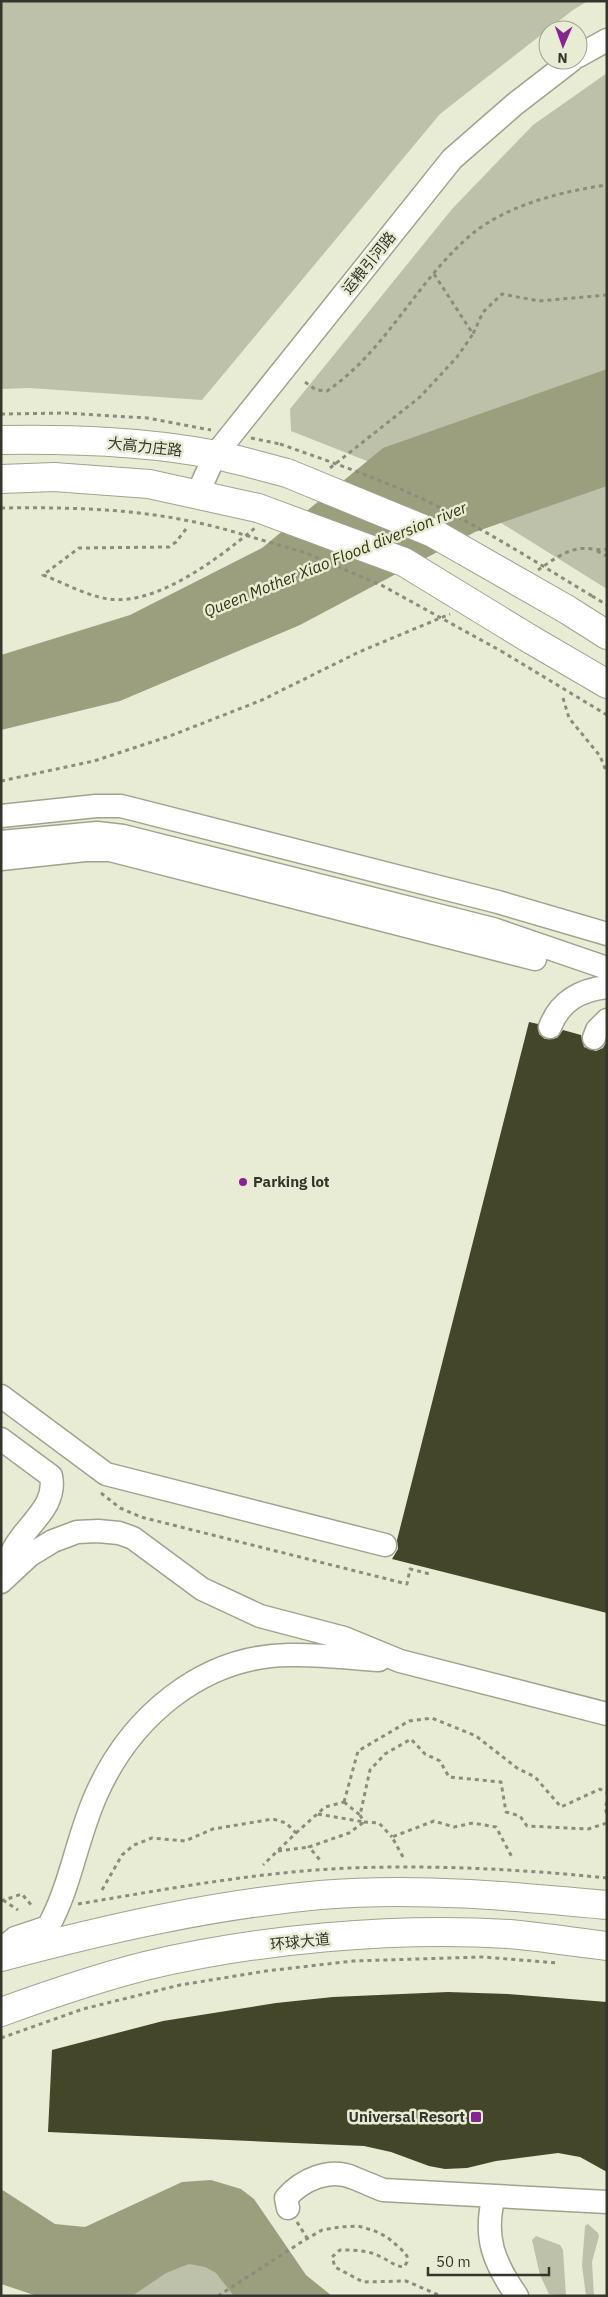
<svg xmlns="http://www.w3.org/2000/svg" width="608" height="2297" viewBox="0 0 608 2297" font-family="'IBM Plex Sans','Noto Sans SC',sans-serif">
  <rect width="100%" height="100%" fill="#e9ecd4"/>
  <path fill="#bec1a9" d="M1 1H588L573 10 440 114 202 400 29 388 1 389Z
    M607 73V589L463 499 291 431 290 409 452 209 533 125Z
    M588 2224 598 2233 599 2236 592 2262 594 2296H586L582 2265 585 2226Z
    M536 2236 560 2245 563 2250 566 2296 549 2294 540 2275 532 2240Z
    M176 2262 210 2266 237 2296H120Z"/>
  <path fill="#9c9f7e" d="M607 369V486L475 532 300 625 120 701 1 730V655L130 615 262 548 383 448Z
    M211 2180 241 2189 254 2199 306 2275 332 2296H234L216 2273 205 2267 189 2264 166 2273 132 2296H37L1 2284V2189L55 2224 85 2227 182 2182Z"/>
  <path fill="#434628" d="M529 1022 538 1024 539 1034 545 1039 557 1038 563 1030 581 1035 584 1047 596 1051 603 1048 607 1041V1613L392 1559 398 1549 397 1540Z
    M448 1992 508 1994 607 2002V2172L580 2157 558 2153 496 2161 467 2168 445 2169 429 2166 391 2152 364 2146 48 2132 52 2050 163 2021 276 2003 333 1997Z"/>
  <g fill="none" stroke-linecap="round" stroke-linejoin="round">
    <defs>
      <path id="minor" d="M578 56 607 40
        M197 495 215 455 452 159 515 104 572 60
        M1 816 96 806H121L498 902 607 934
        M1 842 97 833 123 836 493 929 607 968
        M1 859 85 850H110L535 959
        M550 1027C560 1001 580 990 607 987
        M594 1038 597 1030 607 1020
        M1 1396 106 1474 385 1545
        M1 1439 51 1476C57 1505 30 1522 16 1545 10 1554 6 1566 1 1577
        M1 1582 30 1555 53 1541 77 1532 98 1531 119 1533 133 1538 202 1589 260 1616 344 1638 400 1661 607 1714
        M1 1950 15 1938 48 1927C71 1886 77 1836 97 1793 131 1717 202 1656 289 1655 319 1654 349 1658 379 1660
        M494 2196C483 2237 494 2263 517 2296
        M288 2208 286 2198C302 2180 329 2167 354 2178 364 2182 373 2186 383 2190L607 2202"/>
      <path id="major" d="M1 440C72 439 146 441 216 455 240 460 263 467 287 473
        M1 479 54 477 149 484 258 508
        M566 609 607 635
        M530 639 607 684
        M1 1957C106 1929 211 1905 320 1895 416 1887 512 1896 607 1905
        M1 2012C48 1995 97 1978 145 1966 258 1939 394 1927 509 1934 542 1937 574 1942 607 1946"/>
    </defs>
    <use href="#minor" stroke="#a0a38c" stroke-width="25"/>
    <use href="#major" stroke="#a0a38c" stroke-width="30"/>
    <path stroke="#8b8d7c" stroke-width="3" stroke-dasharray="4 4" stroke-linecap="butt" d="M434 274 473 334 483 312 502 294 539 301 607 295
      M305 382 316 390 327 391C387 350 417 280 472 234 507 205 563 191 607 185
      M1 414 66 413 147 418 211 430
      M251 438 280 444
      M330 468 420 397 457 357 473 334
      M1 508C82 507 153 509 231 531
      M186 529 176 542 169 547 79 548 43 575C64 583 87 596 109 599 157 606 220 557 255 528
      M597 551 607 556
      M538 570C550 562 564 551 578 549 588 547 597 551 607 549
      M592 596 607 605
      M501 651 607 715
      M563 698 569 718 600 756 607 773
      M1 781 94 761 170 736 262 700 359 652 450 614
      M101 1493 120 1508 141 1517 407 1584 410 1569 430 1574
      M344 1802 360 1815 370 1770 385 1754 411 1739 425 1754 440 1761 449 1777 501 1782 506 1812 520 1816 527 1826 588 1829 607 1823
      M344 1802 358 1751 409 1721 432 1718 476 1736 517 1768 535 1777 561 1807 600 1789 607 1793
      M607 1802 605 1808 607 1814
      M318 1814 364 1822 349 1833 309 1847 320 1860
      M360 1815 364 1822 379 1823 392 1837
      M296 1833 325 1807 344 1802
      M278 1851 309 1847
      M403 1857 392 1837 434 1821 454 1827 473 1823 496 1827 513 1859
      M102 1890 122 1855 134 1845 152 1838 185 1841 213 1829 273 1819 286 1823 296 1833 263 1865
      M3 1900 18 1910
      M1 1901 22 1894 32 1906
      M78 1904C167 1889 258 1872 349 1868 435 1865 521 1869 607 1878
      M1 2038 83 2009 180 1985 266 1971 353 1961 483 1957 558 1963
      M297 2222 307 2238
      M218 2296 303 2241 322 2230 340 2227 358 2226 375 2231 387 2237 401 2249 407 2256V2262L404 2267C394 2266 390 2261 381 2257 369 2250 354 2250 340 2250L332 2257 335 2267 363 2282 406 2281 441 2296"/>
    <use href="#minor" stroke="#fff" stroke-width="22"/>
    <use href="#major" stroke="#fff" stroke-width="28"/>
    <defs>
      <path id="major-bridge" d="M287 473 433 533 566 609
        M258 508 404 562 530 639"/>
    </defs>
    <use href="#major-bridge" stroke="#a0a38c" stroke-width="30" stroke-linecap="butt"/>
    <path stroke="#8b8d7c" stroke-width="3" stroke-dasharray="4 4" stroke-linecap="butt" d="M280 444C322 459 364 473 405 491 470 520 531 559 592 596
      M231 531 306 553 383 586 501 651"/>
    <use href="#major-bridge" stroke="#fff" stroke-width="28"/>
  </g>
  <g fill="#842590" stroke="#e9ecd4" stroke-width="2">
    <circle cx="243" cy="1182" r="5"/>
    <rect x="470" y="2111" width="12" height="12" rx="2.5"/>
  </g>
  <g text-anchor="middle" stroke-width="5" stroke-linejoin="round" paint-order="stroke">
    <g font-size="15" fill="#34362c" stroke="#e9ecd4">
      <text transform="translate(369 263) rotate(-51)" y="5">运粮引河路</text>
      <text transform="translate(145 447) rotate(6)" y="5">大高力庄路</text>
      <text transform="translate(300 1942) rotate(-6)" y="5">环球大道</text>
    </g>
    <g font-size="15" font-weight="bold" fill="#34362c" stroke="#e9ecd4" text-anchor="start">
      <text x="253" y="1187">Parking lot</text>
      <text x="465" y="2122" text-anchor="end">Universal Resort</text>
    </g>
    <g font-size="16" font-style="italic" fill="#32350a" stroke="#e9ecd4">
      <text transform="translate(335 559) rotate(-22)" y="6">Queen Mother Xiao Flood diversion river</text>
    </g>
  </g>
  <rect width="608" height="2297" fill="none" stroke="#34362c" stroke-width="5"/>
  <g transform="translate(563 45) rotate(182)"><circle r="24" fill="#e9ecd4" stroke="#a1a391"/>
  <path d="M0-4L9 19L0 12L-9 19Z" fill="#842590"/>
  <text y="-8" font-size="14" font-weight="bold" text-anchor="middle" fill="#34362c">N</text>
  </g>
  <path d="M428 2267v8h121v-8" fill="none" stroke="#34362c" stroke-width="2.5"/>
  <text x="436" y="2267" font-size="15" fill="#34362c" stroke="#e9ecd4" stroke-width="4" paint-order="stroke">50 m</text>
</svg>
